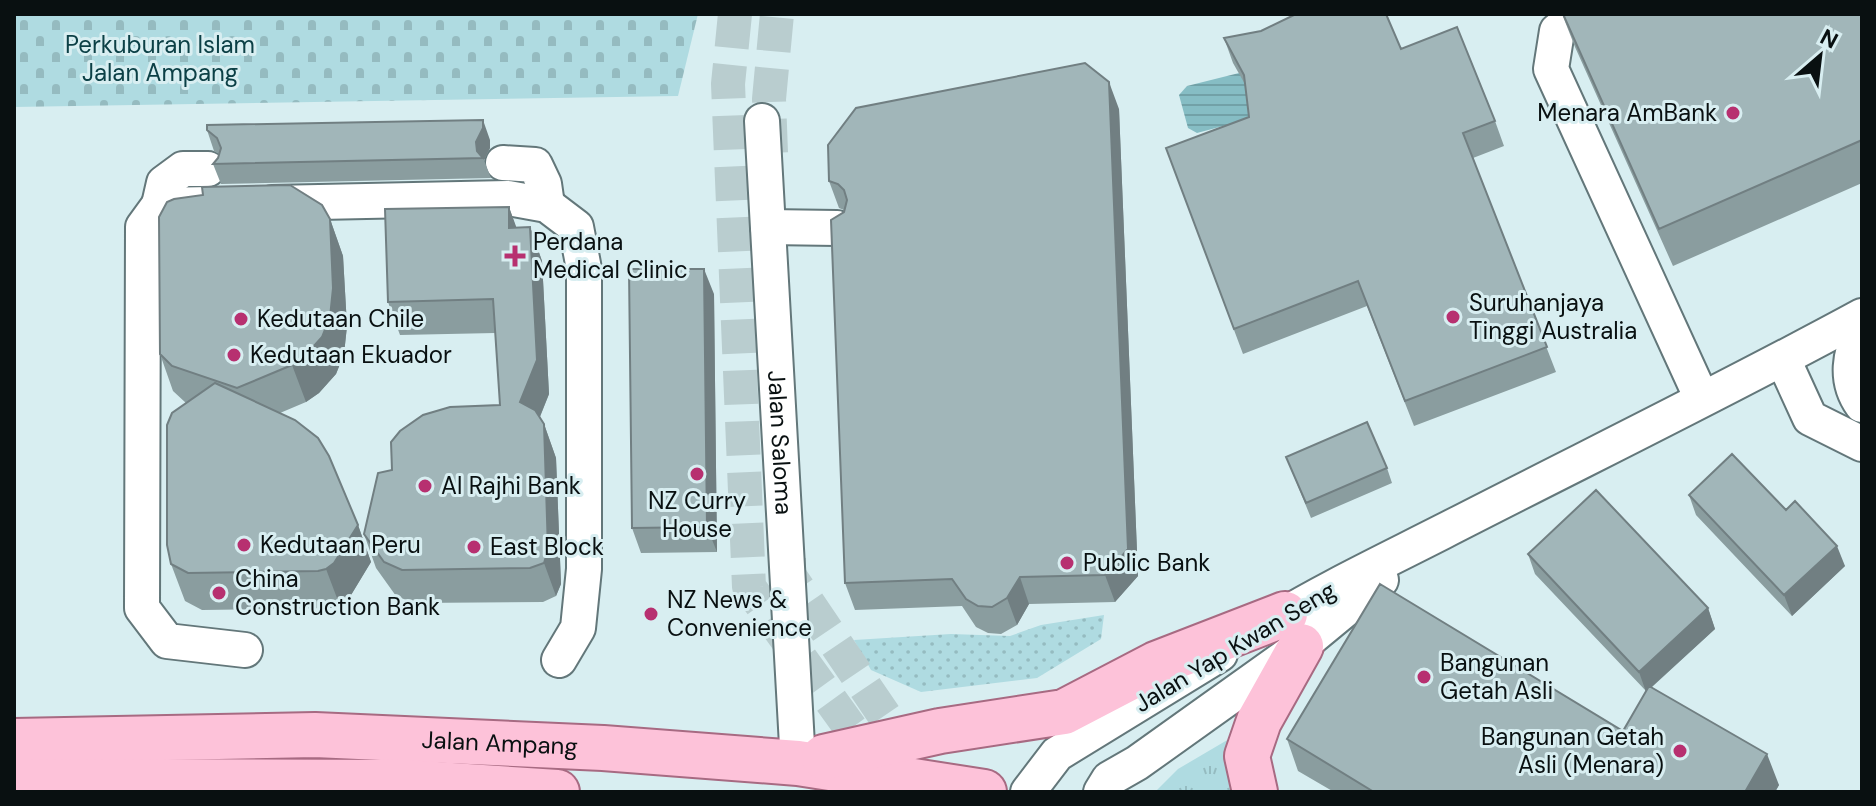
<svg xmlns="http://www.w3.org/2000/svg" width="1876" height="806" viewBox="0 0 1876 806" font-family="'DM Sans',sans-serif">
  <defs>
    <pattern id="grass-tufts" width="24" height="20" patternUnits="userSpaceOnUse" patternTransform="scale(2)"><rect width="24" height="20" fill="#afdbe1"/><path d="M3 7l-1-3M5 7V3M7 7l1-3M15 17l-1-3M17 17v-4M19 17l1-3" fill="none" stroke="#95bbc0"/></pattern>
    <pattern id="cemetery-stones" width="16" height="16" patternUnits="userSpaceOnUse" patternTransform="scale(2)"><rect width="16" height="16" fill="#afdbe1"/><path d="M2 7V4a2 2 0 0 1 4 0v3zM10 15v-3a2 2 0 0 1 4 0v3z" fill="#95bbc0"/></pattern>
    <pattern id="garden-dots" width="8" height="8" patternUnits="userSpaceOnUse" patternTransform="scale(2)"><rect width="8" height="8" fill="#afdbe1"/><path d="M2 2h.1M6 6h.1" fill="none" stroke="#95bbc0" stroke-width="1.8" stroke-linecap="round"/></pattern>
    <pattern id="water-rules" width="6" height="5" patternUnits="userSpaceOnUse" patternTransform="scale(2)"><rect width="6" height="5" fill="#86bdc4"/><path d="M0 2.5h6" fill="none" stroke="#72a1a7"/></pattern>
  </defs>
  <rect width="100%" height="100%" fill="#d8eef1"/>
  <path fill="url(#grass-tufts)" d="M1229 739 1227 759 1241 792 1157 790 1178 769Z"/>
  <path fill="url(#cemetery-stones)" d="M14 14H698L678 96 14 107Z"/>
  <path fill="url(#garden-dots)" d="M1104 615 1101 639 1037 678 921 692 871 670 854 640 951 634 1010 636 1041 625Z"/>
  <path fill="url(#water-rules)" d="M1239 73 1245 81 1257 117 1197 133 1188 128 1179 95 1187 86Z"/>
  <g fill="none" stroke-linecap="round" stroke-linejoin="round">
    <path stroke="#b9cdcf" stroke-width="34" stroke-dasharray="34 17" stroke-linecap="butt" d="M735 14 728 84 749 587 878 766
      M771 153 769 99 777 14
      M789 558V575L914 759"/>
    <defs>
      <g id="minor">
        <path d="M1578 14 1557 31 1551 69 1702 399"/>
        <path id="s1" d="M762 121 798 763"/>
        <path d="M503 163 535 165 544 184 547 205"/>
        <path d="M272 203 508 198 547 205 576 227 584 269V569L578 628 559 660"/>
        <path d="M211 204 159 205 143 227 142 608 167 641 245 650"/>
        <path d="M159 205 164 183 183 169H208"/>
        <path d="M768 227 837 228"/>
        <path d="M1862 327C1850 353 1844 380 1862 405"/>
        <path d="M1783 359 1810 418 1862 444"/>
        <path d="M1265 626C1322 591 1383 562 1442 532 1582 460 1724 391 1862 316"/>
        <path d="M1028 792 1057 754 1220 654"/>
        <path d="M1101 792 1109 779 1137 763 1301 646 1381 580"/>
      </g>
      <g id="major">
        <path id="s2" d="M14 741 315 735 603 748 798 763 984 792"/>
        <path d="M824 757 940 731 1064 712 1156 664 1285 614"/>
        <path d="M14 781 406 782 557 792"/>
        <path d="M1255 792 1247 756 1259 721 1301 646"/>
      </g>
    </defs>
    <use href="#minor" stroke="#63777a" stroke-width="38"/>
    <use href="#major" stroke="#a76a82" stroke-width="48"/>
    <use href="#minor" stroke="#fff" stroke-width="34"/>
    <use href="#major" stroke="#fdc2d9" stroke-width="44"/>
  </g>
  <path fill="#8a9d9f" d="M1562 14H1862V183L1673 266 1575 47Z
    M1224 38 1401 49 1495 121 1504 146 1473 158 1556 372 1414 426 1367 306 1243 354 1166 148 1249 117 1246 86 1233 63Z
    M1119 109 1138 576 1115 602 1029 604 1017 625 1001 634 988 633 976 627 962 606 855 610 845 583 844 210 839 208 829 181Z
    M207 130 490 140V148L484 160 491 178 221 184 213 164 218 158 219 154 214 151Z
    M509 207 516 228 530 227 542 261 549 394 540 417 544 424 556 458 561 584 556 596 543 602 414 603 396 596 376 568 364 534 392 470 500 405 495 333 400 335 388 302Z
    M330 219 343 256 347 326 344 354 336 374 319 393 306 402 280 413 358 525 371 562 348 600 340 606 331 608 202 610 185 601 171 564 186 403 173 391 160 354Z
    M714 294 717 552 641 553 632 528Z
    M1286 457 1387 468 1392 483 1311 518Z
    M1689 495 1786 510 1845 566 1792 616 1696 515Z
    M1528 554 1708 608 1715 629 1652 687 1779 785 1775 792H1334L1298 771 1287 739 1623 731 1646 691 1535 574Z"/>
  <path fill="#717f82" d="M1109 82 1119 109 1138 576 1115 602 1105 575Z
    M483 120 490 140V148L484 160 477 151 476 142Z
    M509 207 521 240 509 228Z
    M330 219 343 256 347 326 344 354 336 374 319 393 306 402 292 365Z
    M530 227 542 261 549 394 532 436 520 402Z
    M704 269 714 294 717 552 707 527Z
    M544 424 556 458 561 584 556 596 544 563Z
    M358 525 371 562 348 600 340 606 326 569Z
    M1837 546 1845 566 1792 616 1784 595Z
    M1020 577 1029 604 1017 625 1007 598Z
    M1708 608 1715 629 1646 692 1639 672Z
    M1767 754 1779 785 1775 792H1745Z"/>
  <path fill="#a1b6b9" stroke="#717f82" stroke-width="2" d="M1296 14H1386L1401 49 1457 27 1495 121 1463 133 1547 347 1405 401 1358 281 1234 329 1166 148 1249 117 1244 75 1224 38 1261 31Z
    M1563 14H1862V140L1659 229Z
    M1085 63 1109 82 1128 549 1105 575 1020 577 1007 598 992 607 978 606 966 599 952 579 845 583 831 220 844 212 847 200 844 190 838 184 829 181 828 145 856 108Z
    M483 120V128L476 142 477 151 483 158 213 164 218 158 221 148 217 138 207 130V125Z
    M290 185 322 205 330 219 333 288 330 317 322 337 305 356 292 365 237 388 172 366 160 354 159 217 167 202 174 199 203 195 202 187Z
    M509 207V228L530 227 537 360 520 402 535 410 544 424 548 550 544 563 530 568 402 570 384 562 364 534 378 473 392 470 391 442 400 431 423 415 450 407 500 405 493 299 388 302 385 209Z
    M629 269H704L707 527 632 528Z
    M215 383 295 420 318 438 329 456 358 525 334 563 326 569 318 571 188 573 171 564 167 545V425L172 413Z
    M1367 422 1387 468 1306 503 1286 457Z
    M1732 454 1786 510 1795 501 1837 546 1784 595 1689 495Z
    M1596 490 1708 608 1639 672 1528 554Z
    M1380 584 1623 731 1649 686 1767 754 1745 792H1374L1287 739Z"/>
  <g fill="#b73070" stroke="#d8eef1" stroke-width="3">
    <circle cx="1733" cy="113" r="8"/>
    <path d="M511 244h8v8h8v8h-8v8h-8v-8h-8v-8h8z"/>
    <circle cx="1453" cy="317" r="8"/>
    <circle cx="241" cy="319" r="8"/>
    <circle cx="234" cy="355" r="8"/>
    <circle cx="697" cy="474" r="8"/>
    <circle cx="425" cy="486" r="8"/>
    <circle cx="244" cy="545" r="8"/>
    <circle cx="474" cy="547" r="8"/>
    <circle cx="1067" cy="563" r="8"/>
    <circle cx="219" cy="593" r="8"/>
    <circle cx="651" cy="614" r="8"/>
    <circle cx="1424" cy="677" r="8"/>
    <circle cx="1680" cy="751" r="8"/>
  </g>
  <g text-anchor="middle" stroke-width="6" stroke-linejoin="round" paint-order="stroke">
    <g font-size="24" fill="#0c4046" stroke="#d8eef1">
      <text x="160" y="53">Perkuburan Islam<tspan x="160" dy="28">Jalan Ampang</tspan></text>
    </g>
    <g font-size="24" fill="#091011" stroke="#d8eef1" text-anchor="start">
      <text x="1717" y="121" text-anchor="end">Menara AmBank</text>
      <text x="533" y="250">Perdana<tspan x="533" dy="28">Medical Clinic</tspan></text>
      <text x="1469" y="311">Suruhanjaya<tspan x="1469" dy="28">Tinggi Australia</tspan></text>
      <text x="257" y="327">Kedutaan Chile</text>
      <text x="250" y="363">Kedutaan Ekuador</text>
      <text x="441" y="494">Al Rajhi Bank</text>
      <text x="697" y="509" text-anchor="middle">NZ Curry<tspan x="697" dy="28">House</tspan></text>
      <text x="260" y="553">Kedutaan Peru</text>
      <text x="490" y="555">East Block</text>
      <text x="1083" y="571">Public Bank</text>
      <text x="235" y="587">China<tspan x="235" dy="28">Construction Bank</tspan></text>
      <text x="667" y="608">NZ News &amp;<tspan x="667" dy="28">Convenience</tspan></text>
      <text x="1440" y="671">Bangunan<tspan x="1440" dy="28">Getah Asli</tspan></text>
      <text x="1664" y="745" text-anchor="end">Bangunan Getah<tspan x="1664" dy="28">Asli (Menara)</tspan></text>
    </g>
    <g font-size="24" fill="#091011" stroke="#d8eef1">
      <text dy="8" stroke="none"><textPath href="#s1" startOffset="322">Jalan Saloma</textPath></text>
      <text transform="translate(1235 647) rotate(-31)" y="8">Jalan Yap Kwan Seng</text>
      <text dy="8" stroke="none"><textPath href="#s2" startOffset="486">Jalan Ampang</textPath></text>
    </g>
  </g>
  <rect width="1876" height="806" fill="none" stroke="#091011" stroke-width="32"/>
  <g transform="translate(1820 56) rotate(28)" stroke="#d8eef1" stroke-width="6" paint-order="stroke">
  <path d="M0-6L14 30L0 20L-14 30Z" fill="#091011"/>
  <text y="-12" font-size="22" font-weight="bold" text-anchor="middle" fill="#091011">N</text>
  </g>
</svg>
